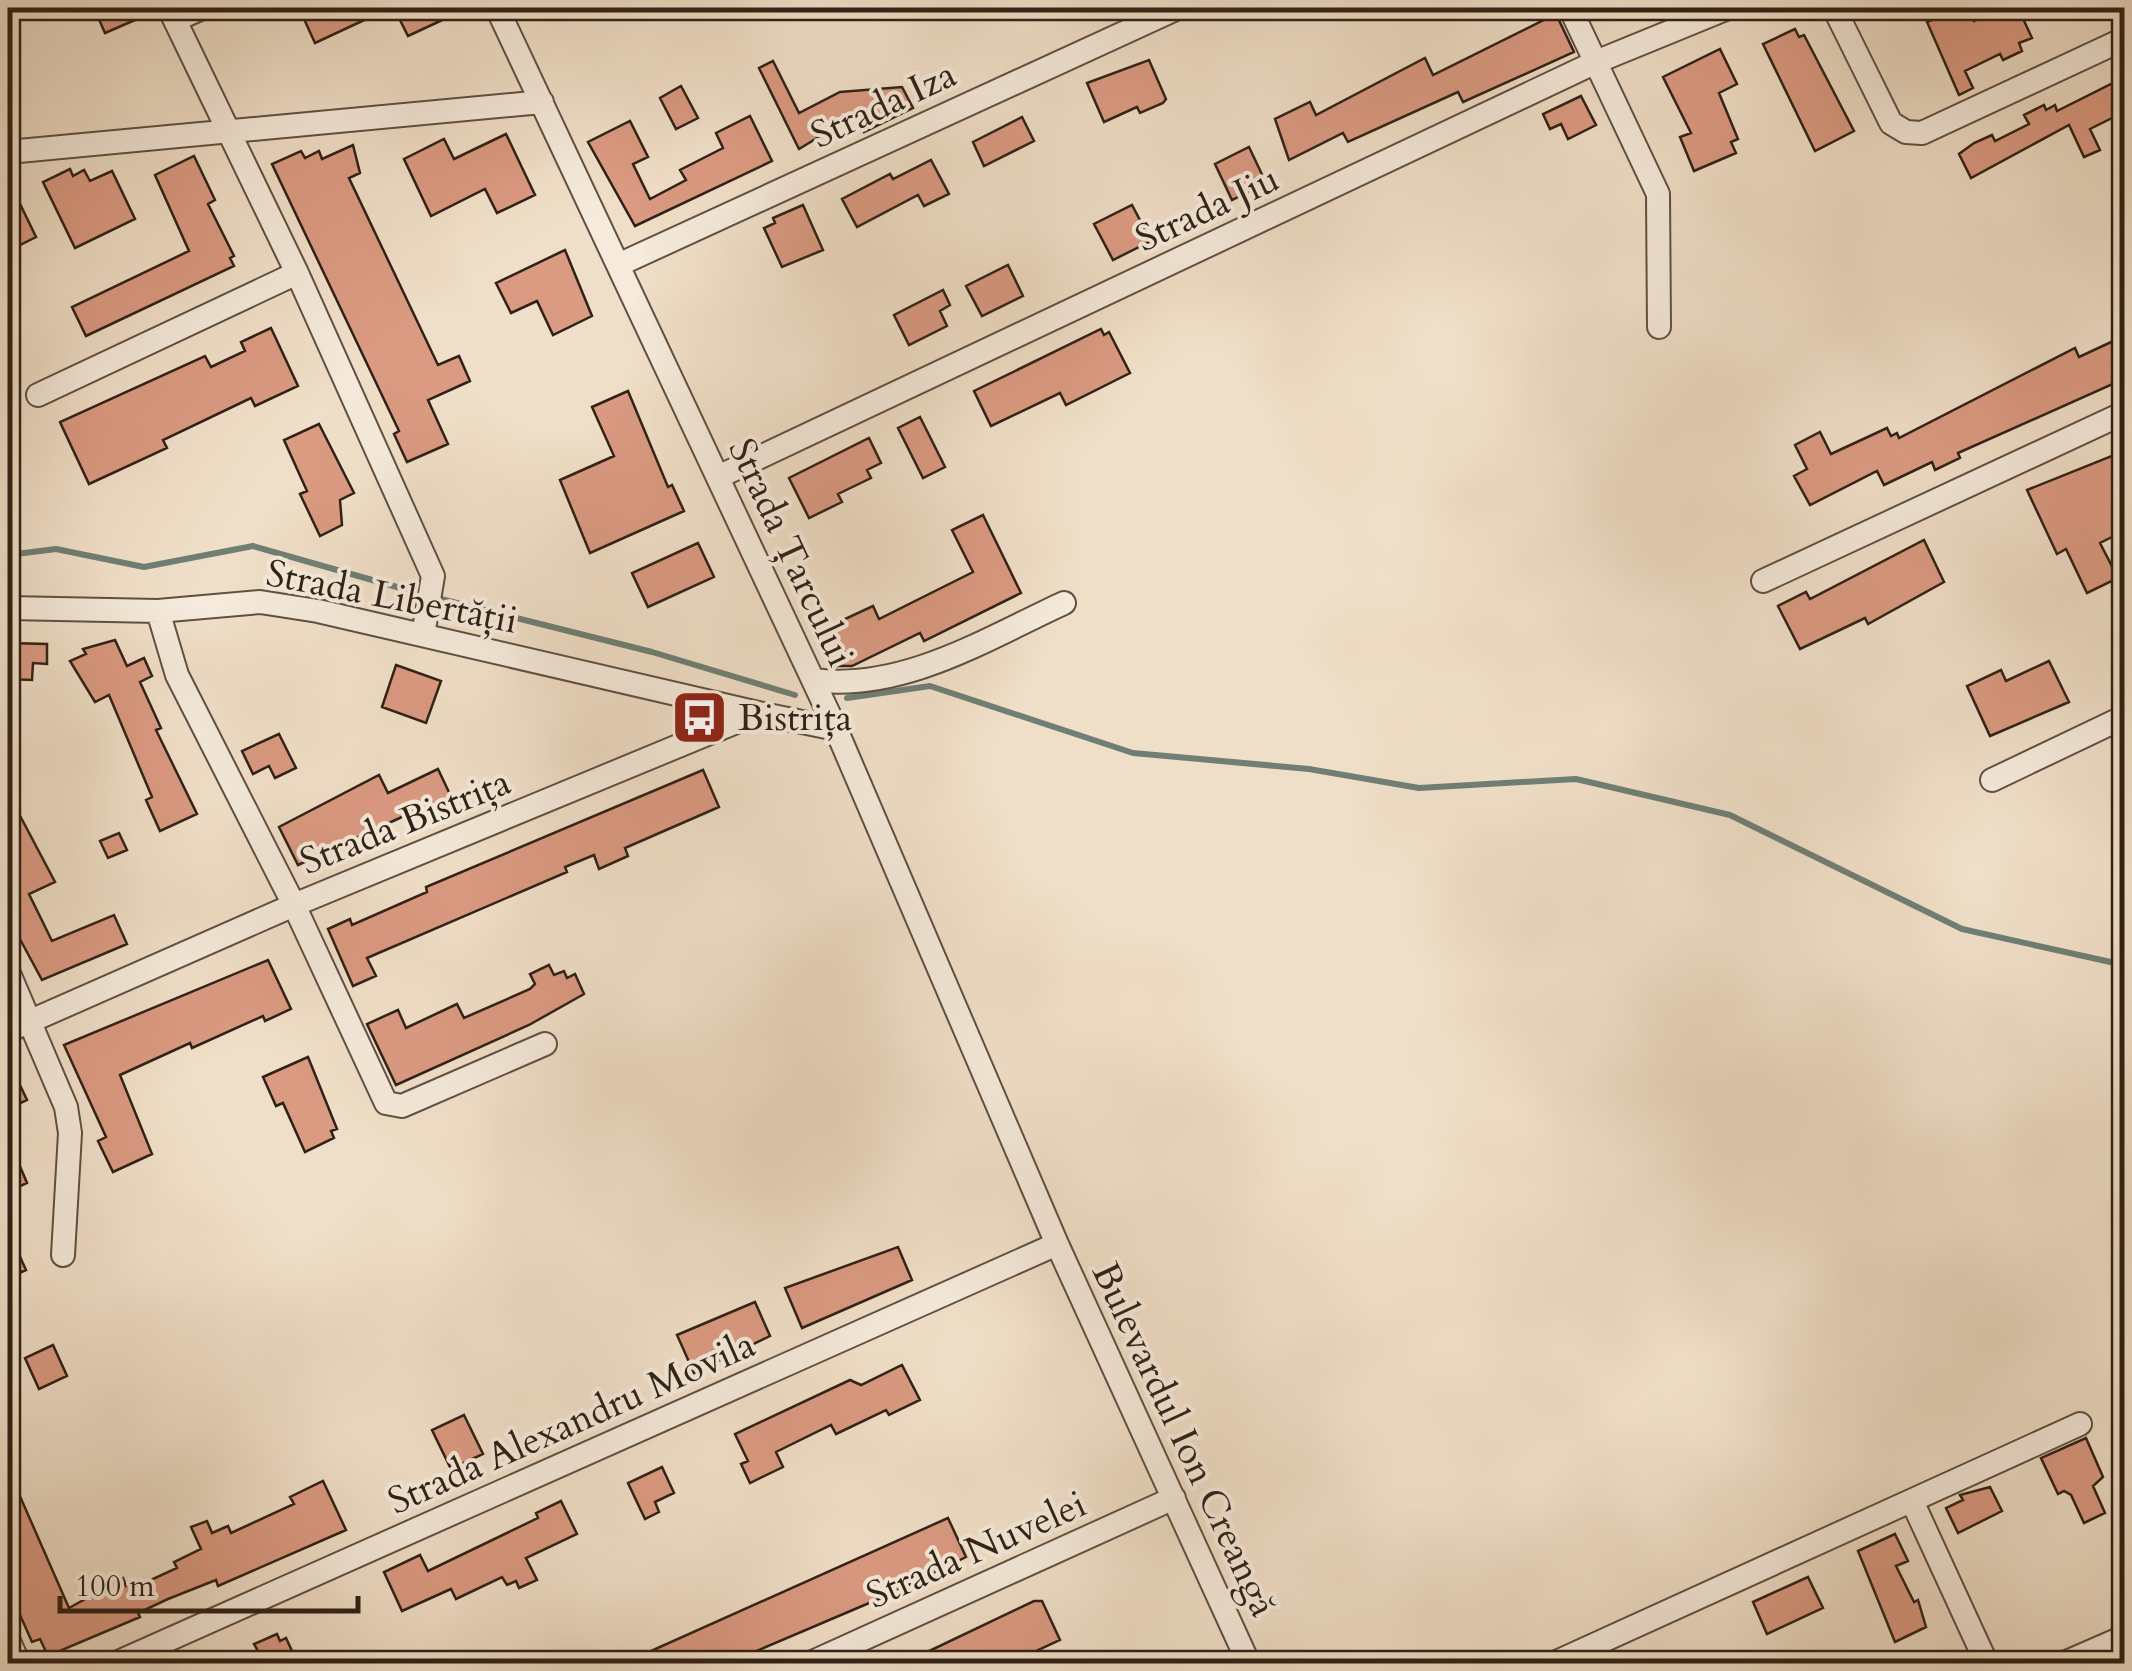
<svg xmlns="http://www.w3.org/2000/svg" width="2132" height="1671" viewBox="0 0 2132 1671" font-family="Cardo,serif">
  <rect width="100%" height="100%" fill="#f0dfc8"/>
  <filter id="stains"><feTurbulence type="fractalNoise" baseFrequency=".002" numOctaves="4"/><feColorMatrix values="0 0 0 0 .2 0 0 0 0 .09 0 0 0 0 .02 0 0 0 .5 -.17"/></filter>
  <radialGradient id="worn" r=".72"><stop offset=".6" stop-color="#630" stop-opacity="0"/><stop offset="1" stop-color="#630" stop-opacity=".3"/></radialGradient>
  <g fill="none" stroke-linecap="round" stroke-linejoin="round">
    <path stroke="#6f7f75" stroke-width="6" d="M8 555 56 549 144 567 253 546 425 595
      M437 598 652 652 795 695
      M847 698 930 686 1133 753 1309 769 1419 788 1576 779 1730 815 1962 929 2124 965"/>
  </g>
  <path fill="#db9a82" stroke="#2f2116" stroke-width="2.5" d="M94 8H130L135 20 105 33Z
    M299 8H390L315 43Z
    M394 8H468L408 36Z
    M1959 8H1968L1974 21 2002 8 2019 10 2032 38 2019 43 2022 51 2003 60 2000 54 1965 71 1973 88 1959 95 1927 22Z
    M1556 14 1574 52 1463 102 1458 92 1348 142 1343 133 1289 160 1275 119 1310 102 1316 115 1425 58 1433 75Z
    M1795 29 1799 37 1804 35 1854 131 1815 151 1763 44Z
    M1720 49 1737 84 1719 93 1738 139 1731 142 1736 153 1694 171 1680 137 1691 133 1663 77Z
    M1149 60 1166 99 1163 103 1140 113 1137 107 1104 122 1087 83Z
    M773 61 799 113 840 92 902 87 913 108 864 132 855 115 799 149 759 68Z
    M2117 81 2124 96V112L2090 129 2100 150 2084 157 2069 125 1971 178 1959 154 1974 143 1992 135 1995 141 2029 124 2024 115 2044 105 2046 110 2055 105 2057 111Z
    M681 86 698 118 676 129 660 98Z
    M1581 96 1596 125 1568 139 1561 124 1550 129 1543 114Z
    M750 116 772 161 635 226 588 142 630 121 648 157 633 164 650 199 686 180 680 170 723 148 716 133Z
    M1022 117 1034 141 984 166 973 142Z
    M506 134 535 195 497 213 485 189 431 216 404 159 444 139 454 159Z
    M353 145 360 173 349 178 438 365 459 356 470 381 428 400 448 444 407 462 394 434 399 431 272 164 301 151 305 158 319 151 322 159Z
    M1249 147 1266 183 1232 200 1215 164Z
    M194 156 215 200 208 204 234 256 230 258 234 266 86 336 72 307 189 251 155 175Z
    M931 160 949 194 924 206 918 195 857 227 842 199 890 174 893 179Z
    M70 169 73 176 84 170 90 181 112 171 135 219 75 248 43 182Z
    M8 179 36 237 8 251Z
    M803 205 823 250 782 267 764 228 775 223 773 218Z
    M1132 205 1151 241 1113 260 1094 224Z
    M565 250 592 316 553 335 537 301 511 313 496 283Z
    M1008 265 1023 296 982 316 966 286Z
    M943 290 950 305 940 311 947 326 909 345 894 315Z
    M271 328 298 386 255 406 251 398 163 440 167 448 89 484 60 422 205 356 211 367 245 351 241 342Z
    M1101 329 1104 335 1109 332 1130 373 1066 405 1060 393 991 426 974 391Z
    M2124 336V379L1958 453 1960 458 1935 470 1932 462 1884 485 1877 471 1810 505 1794 476 1807 469 1795 445 1820 432 1831 454 1887 428 1891 436 1897 433 1899 438 2075 348 2079 357Z
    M628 391 668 487 672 485 684 511 590 553 560 480 614 456 592 407Z
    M920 417 945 467 923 478 898 428Z
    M319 424 354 493 340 500 342 525 320 536 300 494 307 491 284 440Z
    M869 438 881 463 867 470 871 478 838 494 842 502 809 518 789 478Z
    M2124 451V531L2100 543 2118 578 2087 593 2066 549 2057 554 2027 490Z
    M983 515 1021 593 924 641 920 633 852 666H833L817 632 873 606 879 619 973 572 952 530Z
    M1924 540 1944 582 1868 624 1865 618 1800 649 1778 606 1806 592 1810 599Z
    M698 543 714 577 648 607 632 573Z
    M115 640 127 666 144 658 152 676 140 682 161 728 156 730 197 814 160 831 146 800 152 797 109 695 95 702 70 661 86 654 83 649Z
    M8 643 47 644V664L33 663 32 680 8 679Z
    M2049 661 2069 702 1990 736 1967 686 2001 670 2006 681Z
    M396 665 441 681 426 723 382 707Z
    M279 734 296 768 275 778 269 766 253 774 242 751Z
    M438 769 455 805 422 821 417 810 298 865 279 827 379 775 388 793Z
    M703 770 719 807 625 848 628 856 599 869 594 855 565 867 567 872 367 958 376 976 353 986 328 929 350 919 352 925 427 892 426 887Z
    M8 793 55 882 29 894 52 941 114 915 127 944 42 980 8 917Z
    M119 833 127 850 108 858 100 841Z
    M268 960 291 1009 265 1021 263 1016 192 1048 190 1043 120 1075 152 1154 113 1172 98 1141 106 1137 64 1045Z
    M549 965 554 975 564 971 567 978 575 974 584 994 529 1025 396 1085 367 1024 398 1010 406 1028 457 1004 464 1018 530 989 535 984 530 974Z
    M308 1057 337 1129 331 1131 334 1138 305 1152 283 1103 276 1106 263 1077Z
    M8 1060 27 1100 8 1109Z
    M8 1138 27 1183 8 1192Z
    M8 1230 26 1270 8 1278Z
    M898 1247 912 1280 802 1328 785 1288Z
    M755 1302 770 1336 694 1373 677 1335Z
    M53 1345 67 1376 39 1389 25 1358Z
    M902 1365 920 1400 889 1415 886 1410 836 1434 831 1425 776 1452 783 1467 750 1483 741 1464 748 1461 735 1434 850 1380 861 1385Z
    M464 1415 483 1454 451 1469 432 1430Z
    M2086 1438 2103 1477 2093 1486 2105 1513 2084 1523 2071 1495 2064 1491 2058 1494 2041 1458Z
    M662 1467 674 1493 655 1502 659 1512 645 1519 628 1483Z
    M8 1469 69 1608 123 1578 126 1586 138 1581 140 1585 177 1568 174 1562 201 1549 191 1527 207 1521 212 1533 228 1526 231 1533 294 1504 290 1497 323 1481 346 1530 218 1586 216 1580 168 1599 138 1613 140 1617 48 1656 40 1639 32 1642 8 1588Z
    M1990 1487 2002 1511 1958 1533 1946 1508 1963 1500 1960 1495Z
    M561 1501 577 1534 526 1558 537 1580 519 1588 516 1581 507 1585 502 1577 456 1599 451 1589 402 1611 384 1572 420 1555 428 1571 538 1518 536 1513Z
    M948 1518 966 1557 888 1595 726 1664H622Z
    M1895 1534 1908 1561 1896 1566 1914 1602 1918 1600 1926 1627 1895 1642 1858 1551Z
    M1808 1577 1823 1608 1767 1634 1753 1602Z
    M1034 1601H1042L1060 1640 1008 1664H902Z
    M277 1634 280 1641 286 1638 298 1664H228L258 1651 254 1644Z"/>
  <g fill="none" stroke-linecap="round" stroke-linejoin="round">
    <defs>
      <path id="minor" d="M169 8 297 273 433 576 423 635
        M497 8 836 729 1057 1244 1249 1664
        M1570 8 1658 194 1659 327
        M1834 8 1891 123 1906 132 1922 133 2124 39
        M175 20 202 8
        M8 152 542 102
        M618 265 1178 8
        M38 395 297 273
        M718 477 1596 62 1728 8
        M1763 581 2124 413
        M8 608 158 611 260 602 318 611 758 713
        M158 611 177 675 294 905 386 1103 402 1106 545 1044
        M813 680C902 692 986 639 1064 603
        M1992 780 2124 717
        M8 971 66 1107 70 1133 63 1255
        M8 1031 294 905 758 713 836 729
        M1912 1501 1987 1664
        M8 1639 19 1664
        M114 1664 1057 1244
        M808 1664 1174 1498
        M1552 1664 2080 1424
        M2062 1664 2124 1637"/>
    </defs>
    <use href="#minor" stroke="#5f5042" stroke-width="26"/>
    <use href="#minor" stroke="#f5eadb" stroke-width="22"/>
  </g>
  <defs>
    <symbol id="bus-square" viewBox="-11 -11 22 22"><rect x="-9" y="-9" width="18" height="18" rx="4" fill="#8f2418" stroke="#f5eadb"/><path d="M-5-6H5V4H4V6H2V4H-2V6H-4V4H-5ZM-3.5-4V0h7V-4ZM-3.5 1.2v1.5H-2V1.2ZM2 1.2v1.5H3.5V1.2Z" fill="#fff"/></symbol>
  </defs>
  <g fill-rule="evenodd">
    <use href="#bus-square" x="668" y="686" width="63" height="63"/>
  </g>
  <g text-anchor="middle" stroke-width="8" stroke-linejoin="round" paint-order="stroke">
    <g font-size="38" fill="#2f2116" stroke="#f5eadb">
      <text transform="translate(883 104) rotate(-25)" y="13">Strada Iza</text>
      <text transform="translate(1207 208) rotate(-25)" y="13">Strada Jiu</text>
      <text transform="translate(792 552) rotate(65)" y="13">Strada Țarcului</text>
      <text transform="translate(392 596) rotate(11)" y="13">Strada Libertății</text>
      <text transform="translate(405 821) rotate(-22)" y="13">Strada Bistrița</text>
      <text transform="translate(571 1422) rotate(-24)" y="13">Strada Alexandru Movila</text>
      <text transform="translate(1185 1439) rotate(65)" y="13">Bulevardul Ion Creangă</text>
      <text transform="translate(976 1549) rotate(-24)" y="13">Strada Nuvelei</text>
    </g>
    <g font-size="38" fill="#2f2116" stroke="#f5eadb" text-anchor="start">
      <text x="738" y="730">Bistrița</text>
    </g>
  </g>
  <rect width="2132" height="1671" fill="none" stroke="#f0dfc8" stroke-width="40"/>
  <rect x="10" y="10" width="2112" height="1651" fill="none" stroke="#2f2116" stroke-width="5"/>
  <rect x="20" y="20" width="2092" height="1631" fill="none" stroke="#2f2116" stroke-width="2.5"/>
  <path d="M60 1596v15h298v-15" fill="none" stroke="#2f2116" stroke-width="5"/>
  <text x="75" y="1596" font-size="30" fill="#2f2116" stroke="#f5eadb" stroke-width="8" paint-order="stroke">100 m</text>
  <rect width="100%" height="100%" filter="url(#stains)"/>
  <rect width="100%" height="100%" fill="url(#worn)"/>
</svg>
